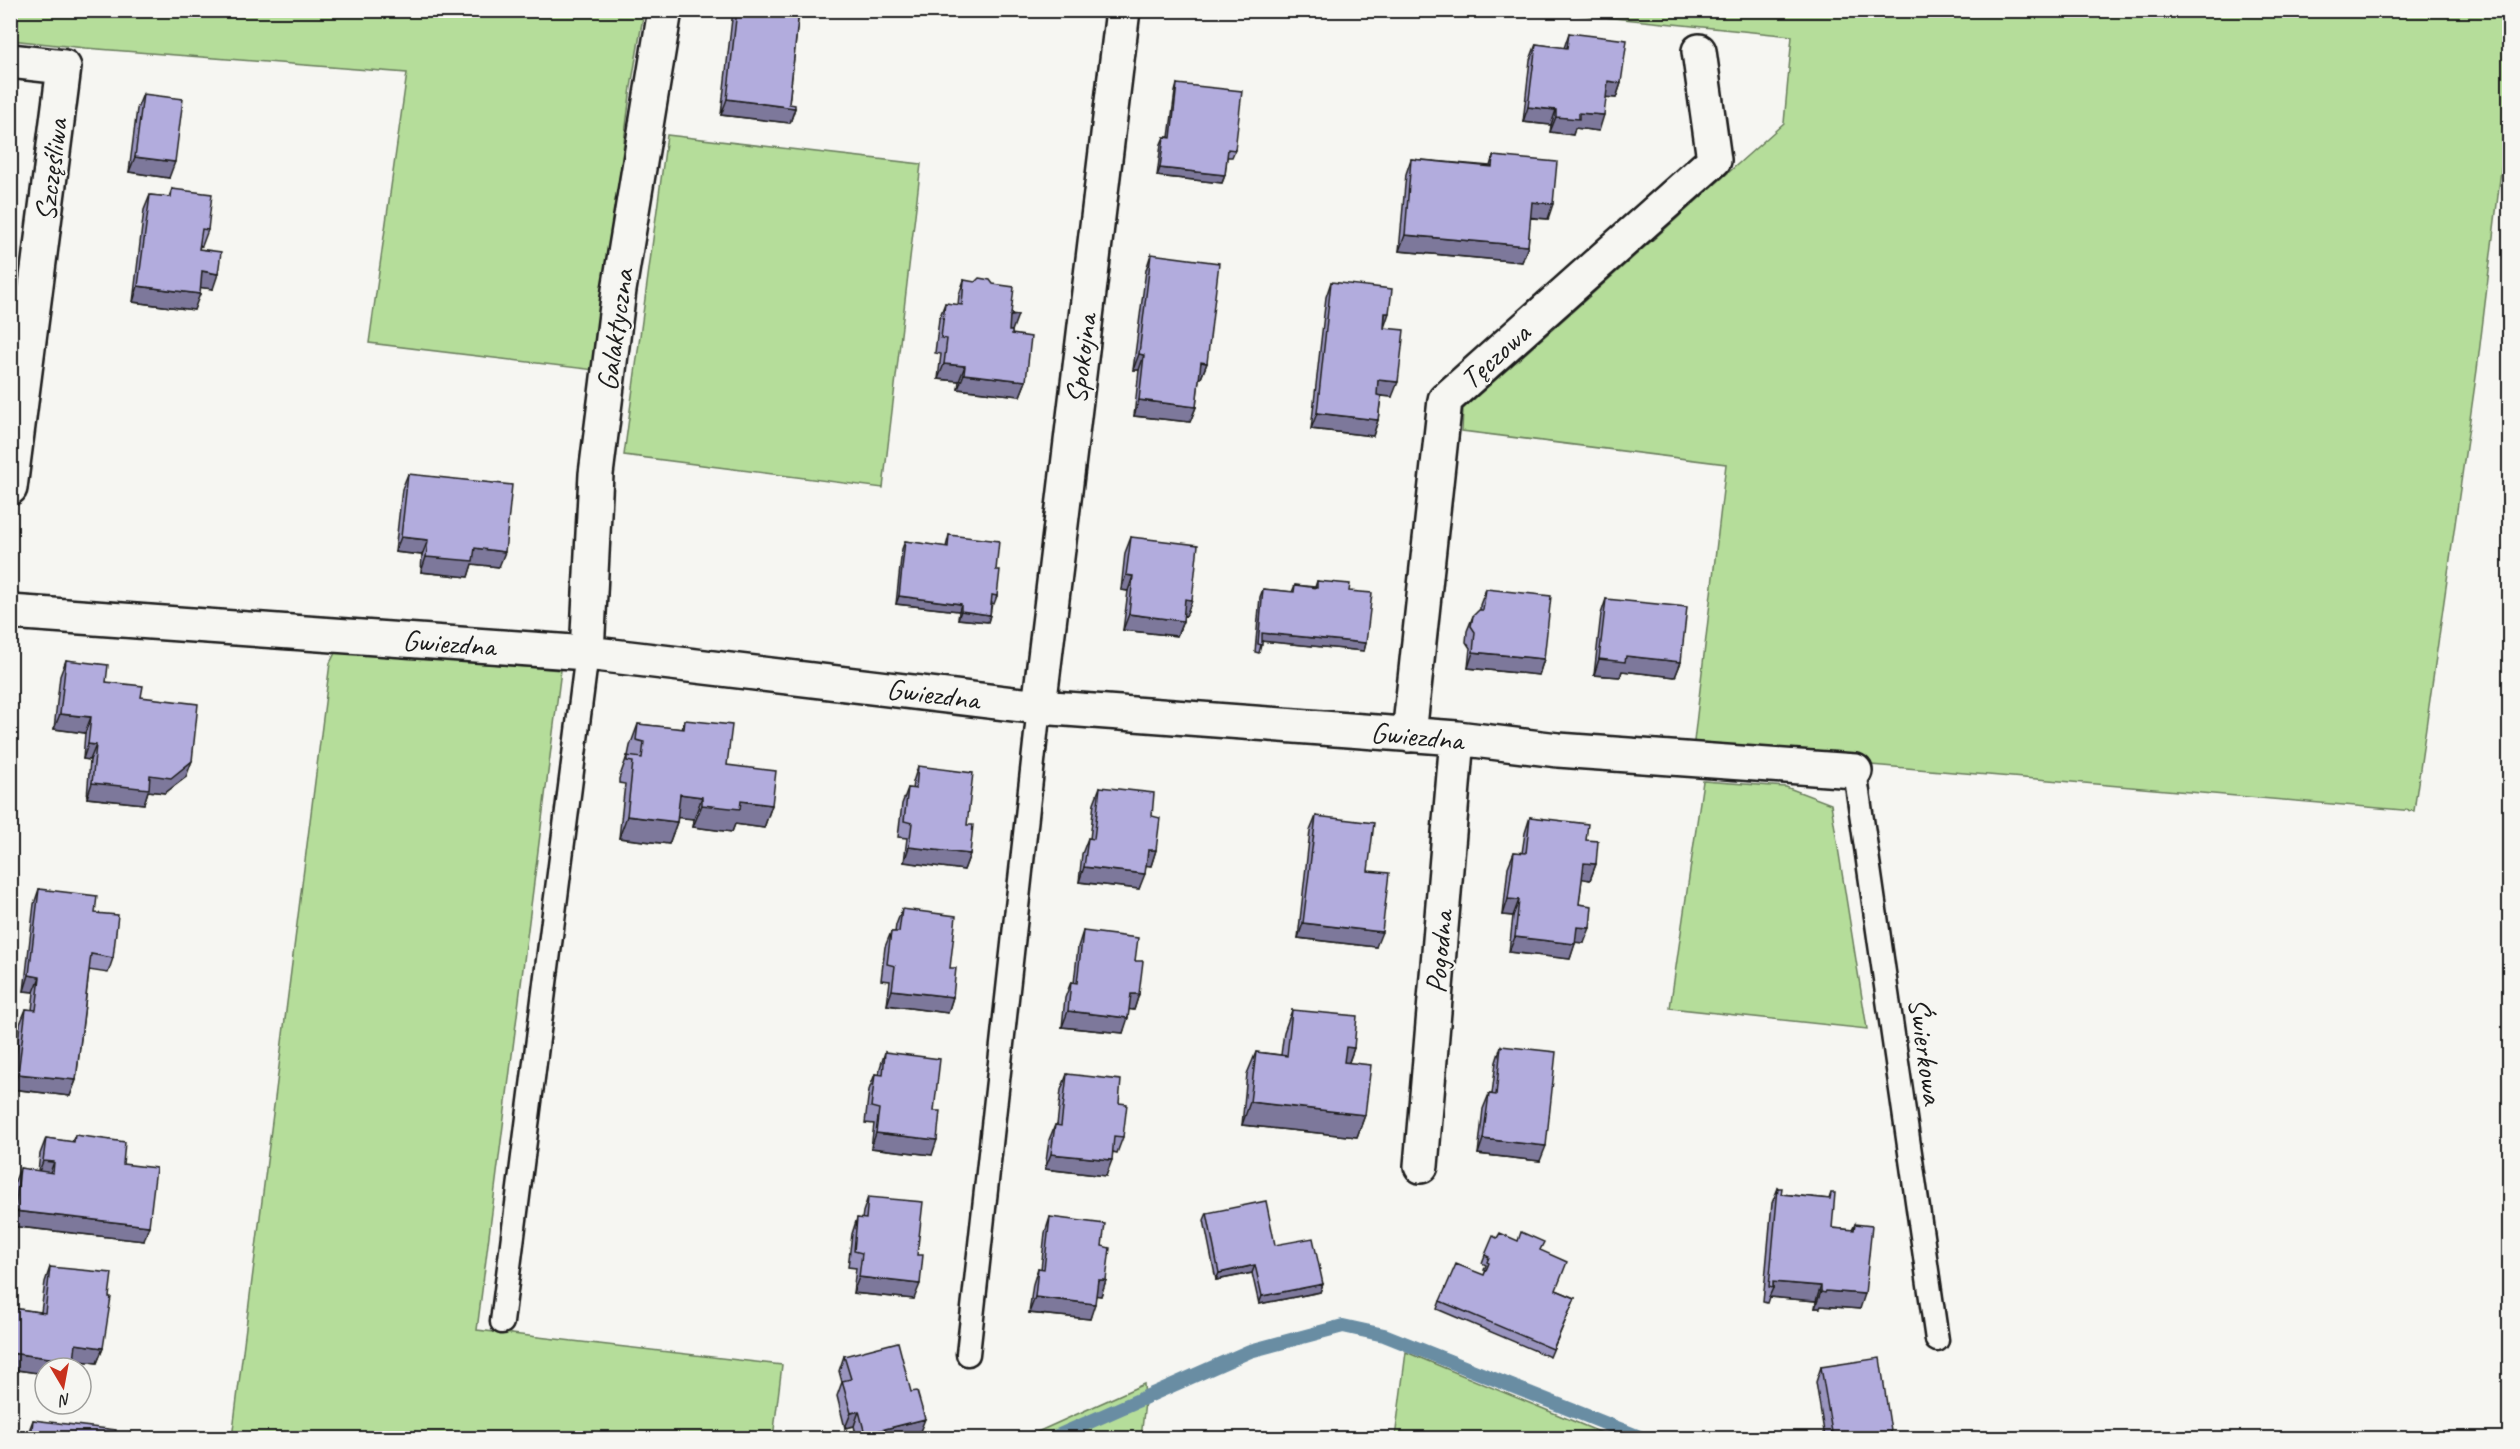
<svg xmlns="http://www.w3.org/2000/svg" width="2520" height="1449" viewBox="0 0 2520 1449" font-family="Caveat,sans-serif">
  <rect width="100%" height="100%" fill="#f6f6f2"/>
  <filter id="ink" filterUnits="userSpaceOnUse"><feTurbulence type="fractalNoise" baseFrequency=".0167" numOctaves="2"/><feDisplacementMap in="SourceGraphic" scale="12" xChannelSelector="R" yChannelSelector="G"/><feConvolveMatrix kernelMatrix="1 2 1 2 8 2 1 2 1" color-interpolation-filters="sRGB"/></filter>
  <g filter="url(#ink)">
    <path fill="#b5dd9a" stroke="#687c5b" stroke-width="1.5" d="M11 10 644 11 631 87 595 370 369 343 407 73 85 48 11 40Z
      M1544 11H2509V104L2477 370 2414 811 1693 750 1726 464 1462 431 1463 409 1784 123 1792 36Z
      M667 135 921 164 883 488 624 455Z
      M336 651 561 670 477 1330 782 1365 773 1438H232L330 663Z
      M1703 781 1786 787 1831 804 1867 1029 1670 1008Z
      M1406 1352 1614 1438H1395Z
      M1144 1384 1145 1402 1141 1438H1024Z"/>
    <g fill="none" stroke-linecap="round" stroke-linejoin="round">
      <path stroke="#698da3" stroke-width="14" d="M1053 1438 1250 1351 1343 1326 1384 1335 1642 1438"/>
      <defs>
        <path id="lane" d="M1855 771 1937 1340
          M502 1322 587 653
          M968 1354 1039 707"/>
        <path id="street" d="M10 61 64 67 10 488
          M10 612 587 653 1039 707 1457 738 1558 750 1855 771
          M587 653 596 474 619 290 665 10
          M1039 707 1123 10
          M1409 735 1445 400 1714 160 1699 51
          M1421 1166 1457 738"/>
      </defs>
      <use href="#lane" stroke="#1c1c1c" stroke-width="27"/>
      <use href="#street" stroke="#1c1c1c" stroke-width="38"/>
      <use href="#lane" stroke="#f6f6f2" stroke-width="22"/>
      <use href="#street" stroke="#f6f6f2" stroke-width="33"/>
    </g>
    <path fill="#9994be" stroke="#1c1c1c" stroke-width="1.5" d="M733 10H799L789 104 795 108 790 123 721 115Z
      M1569 33 1621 83 1616 98 1606 97 1599 131 1575 128 1573 135 1550 132 1551 125 1523 122 1530 60 1536 44 1564 48Z
      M1177 84 1235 150 1232 157H1227L1225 175 1222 183 1157 176 1161 144 1164 137H1169L1175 92Z
      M143 94 169 178 129 172 137 109Z
      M1493 156 1548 219 1530 218 1528 246 1522 262 1399 251 1406 174 1411 159 1490 166Z
      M172 189 208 230 202 246 200 245 199 249 213 289 200 287 194 310 133 302 144 210 150 195 169 197Z
      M1151 254 1207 363 1201 378H1199L1196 407 1190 422 1134 416 1139 370H1133L1146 270Z
      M964 280 1011 314 1012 331V334L1026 381 1020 396 958 389 959 381 938 379 941 354 935 353 939 319 945 303 958 305 959 295Z
      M1331 282 1384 328 1392 397 1381 396 1378 420 1373 436 1311 429 1326 297Z
      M408 474 499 567 472 564 468 577 421 572 422 555 395 552 402 489Z
      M949 535 996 570 997 596 994 604 992 603 990 615 988 622 958 619 959 611 896 604 902 549 905 541 946 547Z
      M1131 537 1192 600 1186 616 1183 615V621L1177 636 1123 630 1128 591 1121 590 1125 553Z
      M1317 581 1349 591 1366 643 1364 651 1262 641 1259 653 1255 652 1260 597 1263 589 1292 592 1295 585 1315 587Z
      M1486 589 1544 659 1539 675 1468 668 1470 648 1466 642 1467 631 1473 616 1480 610V605Z
      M1606 599 1681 662 1675 677 1622 671 1620 677 1594 675 1601 614Z
      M66 660 106 682 141 697 186 777 165 793 148 791 144 804 87 798 90 760 83 759 85 733 54 729 60 676Z
      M685 720 727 765 772 805 764 828 735 824 732 832 693 827 694 819 678 817 677 822 669 844 619 838 625 784 619 783V779L627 756H628L630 746 638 724 682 729Z
      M918 766 967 825 970 854 964 870 904 862 907 838 898 837 902 804 908 788 912 789 913 782Z
      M1100 787 1156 850 1151 866 1146 865 1139 889 1079 882 1082 854 1088 838 1090 839 1094 803Z
      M1316 816 1368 871 1376 947 1298 938 1310 831Z
      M1530 817 1586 840 1596 864 1590 880 1582 878 1579 904 1584 943 1575 942 1570 959 1509 952 1513 916 1503 915 1508 867 1514 852 1522 853 1525 833Z
      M39 889 95 913 113 958 108 973 89 970 76 1080 70 1096 12 1089 20 1024 26 1009 32 1010 34 992 24 991 34 904Z
      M902 909 950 968 953 997 948 1013 887 1005 890 981 881 980 885 947 891 932H895L896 925Z
      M1083 931 1135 961 1139 994 1134 1010 1129 1009 1123 1033 1062 1027 1065 998 1071 982 1074 983 1078 947Z
      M1292 1010 1354 1048 1349 1062 1365 1115 1357 1137 1242 1125 1247 1074 1256 1052 1281 1055 1284 1032Z
      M1501 1046 1540 1161 1478 1154 1483 1109 1489 1094H1492L1496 1062Z
      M885 1052 934 1111 932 1155 871 1148 874 1124 865 1123 869 1090 875 1074 879 1075 880 1068Z
      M1067 1074 1119 1103 1123 1137 1117 1153 1113 1152 1106 1176 1045 1169 1049 1140 1055 1125H1057L1061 1090Z
      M75 1135 123 1164 144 1241 10 1226V1216L14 1184 20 1168 38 1171 40 1154 46 1138 72 1142Z
      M1778 1188 1781 1194 1829 1199 1831 1193 1832 1228 1852 1230 1855 1224 1860 1309 1821 1306 1820 1308H1815L1816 1301 1769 1297 1767 1303 1763 1302 1772 1203Z
      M868 1197 917 1255 914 1299 853 1293 856 1268 848 1267 852 1234 857 1218 862 1219 863 1212Z
      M1207 1213 1275 1245 1323 1284 1320 1292 1259 1304 1252 1273 1216 1280 1204 1220Z
      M1050 1217 1102 1246 1106 1280 1101 1296 1096 1295 1090 1319 1029 1313 1033 1284 1038 1268 1041 1269 1045 1233Z
      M1497 1238 1518 1241 1540 1250 1556 1290 1575 1298 1550 1357 1437 1309 1440 1301 1484 1275 1486 1270H1484L1486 1265 1482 1263 1485 1255Z
      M50 1267 103 1348 97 1363 74 1360 71 1368H45V1374L10 1369V1312L12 1308 41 1312 45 1282Z
      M844 1356 919 1434 903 1438H857L854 1426 845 1428 837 1396 842 1382 839 1371Z
      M1821 1367 1892 1438H1825L1816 1382Z
      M33 1420 115 1438H29L30 1428Z"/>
    <path fill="#7d789b" stroke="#1c1c1c" stroke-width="1.5" d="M1608 81 1621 83 1616 98 1602 97Z
      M727 99 795 108 790 123 721 115Z
      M1528 107 1556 110 1551 125 1523 122Z
      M1579 113 1604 115 1599 131 1575 128 1573 135 1550 132 1556 117Z
      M135 157 175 162 169 178 129 172Z
      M1160 168 1225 175 1222 183 1157 176Z
      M1532 202 1553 204 1548 219 1526 217Z
      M1405 235 1528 246 1522 262 1399 251Z
      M202 271 218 274 213 289 196 287Z
      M138 286 200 294 194 310 133 302Z
      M1385 313H1389L1384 328Z
      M1018 315 1012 331 1005 332 1010 316Z
      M1139 354 1144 355 1139 370H1133Z
      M1201 362 1207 363 1201 378H1196Z
      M944 364 965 366 959 381 938 379Z
      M964 374 1026 381 1020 396 958 389Z
      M1378 380 1398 382 1392 397 1373 395Z
      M1139 400 1196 407 1190 422 1134 416Z
      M1317 413 1378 420 1373 436 1311 429Z
      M401 537 428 540 422 555 395 552Z
      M475 548 505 552 499 567 472 564 468 577 421 572 426 557Z
      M1126 575 1133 576 1128 591 1121 590Z
      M899 596 961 604 959 611 896 604Z
      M1185 599 1192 600 1186 616 1179 615Z
      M961 611 990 615 988 622 958 619Z
      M1129 614 1183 621 1177 636 1123 630Z
      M1262 633 1366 643 1364 651 1260 641Z
      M1473 652 1544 659 1539 675 1468 668Z
      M1626 656 1681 662 1675 677 1622 671 1620 677 1594 675 1599 659Z
      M60 714 91 717 85 733 54 729Z
      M88 744 96 745 90 760 83 759Z
      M192 761 186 777 165 793 148 791 144 804 87 798 92 783 150 775Z
      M680 794 702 797 694 819 672 817Z
      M741 801 772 805 764 828 735 824 732 832 693 827 702 805Z
      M627 816 677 822 669 844 619 838Z
      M909 847 970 854 964 870 904 862Z
      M1148 850H1156L1151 866 1142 865Z
      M1584 863 1596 864 1590 880 1578 878Z
      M1084 867 1145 874 1139 889 1079 882Z
      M1508 899 1519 900 1513 916 1503 915Z
      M1303 923 1382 932 1376 947 1298 938Z
      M1577 927 1590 928 1584 943 1572 942Z
      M1515 937 1575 944 1570 959 1509 952Z
      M29 975 40 977 34 992 24 991Z
      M892 990 953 997 948 1013 887 1005Z
      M1131 994H1139L1134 1010 1125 1009Z
      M1068 1011 1128 1018 1123 1033 1062 1027Z
      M1346 1047 1354 1048 1346 1070 1338 1069Z
      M18 1074 76 1080 70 1096 12 1089Z
      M1250 1102 1365 1115 1357 1137 1242 1125Z
      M876 1133 937 1140 932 1155 871 1148Z
      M1483 1139 1546 1146 1540 1161 1478 1154Z
      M1051 1154 1112 1160 1106 1176 1045 1169Z
      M43 1161 54 1162 48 1178 37 1177Z
      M15 1211 149 1226 144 1241 10 1226V1223Z
      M1255 1265 1252 1273 1216 1280 1219 1273Z
      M859 1277 920 1284 914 1299 853 1293Z
      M1098 1280H1106L1101 1296 1092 1295Z
      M1773 1282 1821 1286 1816 1301 1769 1297 1773 1288Z
      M1323 1284 1320 1292 1259 1304 1262 1296Z
      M1826 1291 1865 1294 1860 1309 1821 1306 1820 1308H1815L1821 1292Z
      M1035 1297 1095 1304 1090 1319 1029 1313Z
      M76 1344 103 1348 97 1363 71 1360Z
      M10 1353 74 1361 71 1368H45V1374L10 1369Z
      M859 1411 854 1426 845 1428 851 1413Z
      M925 1419 919 1434 903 1438H864L865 1434Z"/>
    <path fill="#b2acdd" stroke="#1c1c1c" stroke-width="1.5" d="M737 10H799L789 104 795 105V108L727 99Z
      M1569 33 1627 40 1621 83 1608 81 1604 115 1579 113V119L1556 117V110L1528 107 1536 44 1567 48Z
      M1177 84 1242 91 1235 150 1228 149 1225 175 1160 168 1164 137 1171 138Z
      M143 94 183 99 175 162 135 157Z
      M1493 156 1557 162 1553 204 1532 202 1528 246 1405 235 1411 159 1492 167Z
      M172 189 212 194 208 230 202 229 199 249 221 252 218 274 202 271 200 294 138 286 150 195 171 197Z
      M1151 254 1219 263 1207 363 1201 362 1196 407 1139 400 1144 355 1139 354Z
      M979 278 990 280 993 284 1014 287 1011 314 1018 315 1010 316 1009 331H1012V334L1031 337 1026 381 964 374 965 366 944 364 947 339 941 338 945 303 962 305 964 280 975 282Z
      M1331 282 1392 289 1389 313H1385L1384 328 1404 330 1398 382 1378 380 1377 395 1381 396 1378 420 1317 413Z
      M408 474 512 485 505 552 475 548 473 561 426 557 428 540 401 537Z
      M949 535 999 541 996 570H1000L997 596 992 595 990 615 961 611V604L899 596 905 541 948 547Z
      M1131 537 1198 545 1192 600 1185 599 1183 621 1129 614 1133 576 1126 575Z
      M1317 581 1350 584 1349 591 1372 593 1366 643 1262 633V645L1258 644 1263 589 1294 592 1295 585 1317 588Z
      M1486 589 1551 596 1544 659 1473 652 1475 632 1471 626 1473 616 1479 610H1483Z
      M1606 599 1687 607 1681 662 1626 656 1625 662 1599 659Z
      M66 660 108 665 106 682 143 686 141 697 198 704 192 761 171 778 150 775 149 789 92 783 96 745 88 744 91 717 60 714Z
      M685 720 732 725 727 765 776 771 772 805 741 801 740 809 702 805V797L680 794 677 822 627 816 633 762 627 761V756L642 758 644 742 636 740 638 724 684 729Z
      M918 766 973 773 967 825H973L970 854 909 847 912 823 904 821 908 788 916 789Z
      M1100 787 1154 793 1152 816 1160 818 1156 850H1148L1145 874 1084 867 1088 838 1094 839Z
      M1316 816 1374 823 1368 871 1389 873 1382 932 1303 923Z
      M1530 817 1588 824 1586 840 1598 841 1596 864 1584 863 1579 904 1592 906 1590 928 1577 927 1575 944 1515 937 1519 900 1508 899 1514 852 1526 853Z
      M39 889 97 896 95 913 118 915 113 958 91 954 76 1080 18 1074 26 1009 36 1010 40 977 29 975Z
      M902 909 956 916 950 968H956L953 997 892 990 895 966 887 964 891 932H899Z
      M1083 931 1138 938 1135 961H1143L1139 994H1131L1128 1018 1068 1011 1071 982 1077 983Z
      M1292 1010 1357 1016 1354 1048 1346 1047 1344 1062 1371 1065 1365 1115 1250 1102 1256 1052 1287 1056Z
      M1501 1046 1556 1052 1546 1146 1483 1139 1489 1094 1496 1095Z
      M885 1052 940 1059 934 1111H940L937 1140 876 1133 879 1109 871 1107 875 1074 883 1075Z
      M1067 1074 1121 1080 1119 1103 1127 1104 1123 1137 1114 1136 1112 1160 1051 1154 1055 1125 1061 1126Z
      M75 1135 125 1142 123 1164 156 1168 149 1226 15 1211 20 1168 53 1173 54 1162 43 1161 46 1138 74 1142Z
      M1778 1188H1782L1781 1194 1830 1199 1831 1193H1835L1832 1228 1854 1230 1855 1224 1872 1226 1865 1294 1826 1291 1825 1293 1821 1292V1286L1773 1282V1288L1769 1287Z
      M868 1197 923 1202 917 1255H923L920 1284 859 1277 862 1253 854 1251 857 1218 866 1219Z
      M1266 1201 1275 1245 1313 1238 1323 1284 1262 1296 1255 1265 1219 1273 1207 1213Z
      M1050 1217 1105 1224 1102 1246 1110 1248 1106 1280H1098L1095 1304 1035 1297 1038 1268 1044 1269Z
      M1521 1232 1544 1242 1540 1250 1567 1262 1556 1290 1575 1298 1553 1349 1440 1301 1456 1264 1484 1275 1489 1263 1487 1262 1489 1257 1485 1255 1493 1236 1497 1238 1500 1233 1518 1241Z
      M50 1267 112 1273 109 1297H111L103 1348 76 1344 74 1361 10 1353V1322L12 1308 45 1313Z
      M898 1342 911 1392 917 1391 925 1419 865 1434 859 1411 851 1413 842 1381 851 1379 844 1356Z
      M1880 1358 1892 1438H1833L1821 1367Z
      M33 1420 116 1430 115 1438H31Z"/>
  </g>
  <g text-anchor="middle" stroke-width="4.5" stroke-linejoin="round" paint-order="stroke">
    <g font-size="30" fill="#1c1c1c" stroke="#f6f6f2">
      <text transform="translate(51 170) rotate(-83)" y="10">Szczęśliwa</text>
      <text transform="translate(615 330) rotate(-82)" y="10">Galaktyczna</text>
      <text transform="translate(1495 356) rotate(-42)" y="10">Tęczowa</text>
      <text transform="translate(1081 359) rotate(-83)" y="10">Spokojna</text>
      <text transform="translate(449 643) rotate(4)" y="10">Gwiezdna</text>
      <text transform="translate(933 694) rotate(7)" y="10">Gwiezdna</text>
      <text transform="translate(1417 736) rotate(5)" y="10">Gwiezdna</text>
      <text transform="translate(1439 952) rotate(-85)" y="10">Pogodna</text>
      <text transform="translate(1926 1051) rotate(82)" y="10">Świerkowa</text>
    </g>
  </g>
  <rect width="2520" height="1449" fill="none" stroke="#f6f6f2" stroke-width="36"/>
  <rect x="18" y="18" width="2484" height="1413" fill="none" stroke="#1c1c1c" stroke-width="2" filter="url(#ink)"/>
  <g transform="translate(63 1386) rotate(170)"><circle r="28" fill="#f6f6f2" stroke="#9f9f9c" stroke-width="1.5"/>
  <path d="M0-4.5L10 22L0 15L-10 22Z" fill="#c8321e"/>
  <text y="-9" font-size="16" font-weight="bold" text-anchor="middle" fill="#1c1c1c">N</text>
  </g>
</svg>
